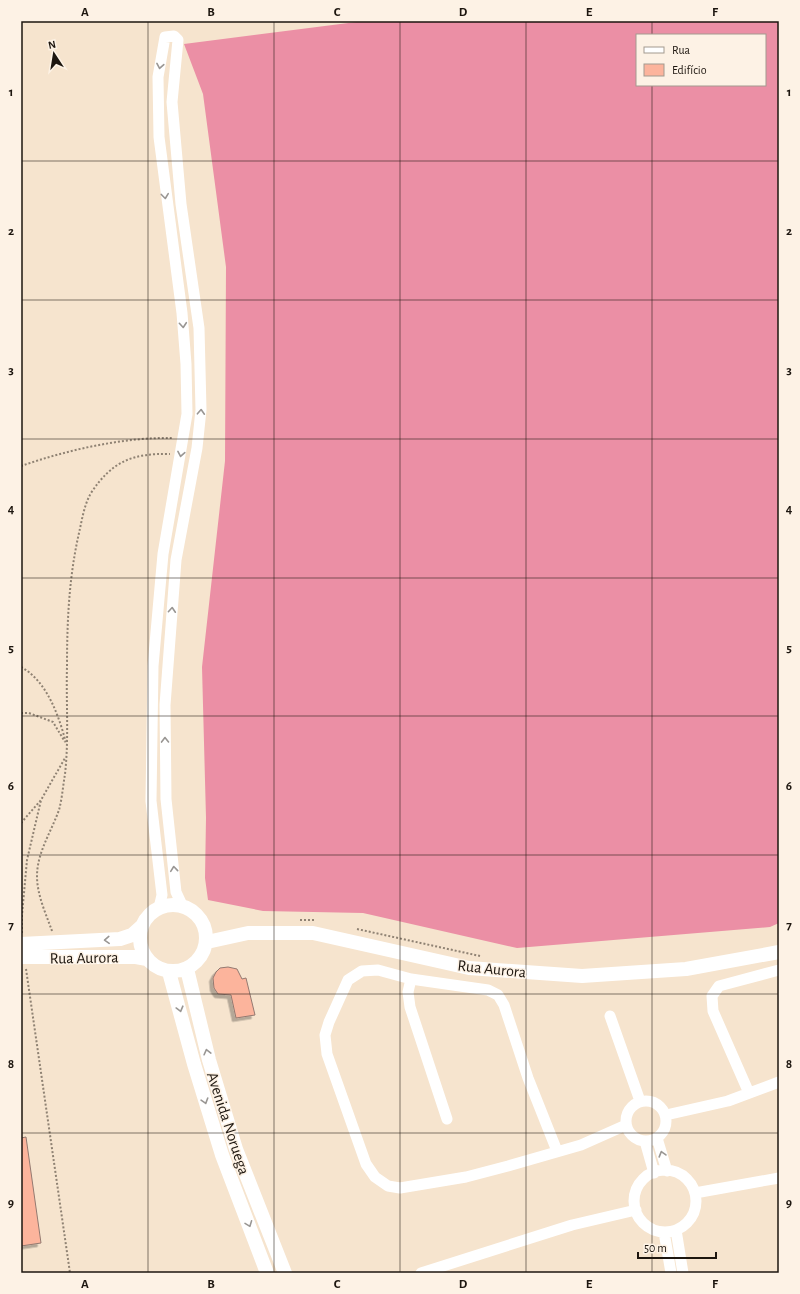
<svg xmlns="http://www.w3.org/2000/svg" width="800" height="1294" viewBox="0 0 800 1294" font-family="'Alegreya Sans',sans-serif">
  <defs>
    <filter id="shadow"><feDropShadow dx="-3.5" dy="3.5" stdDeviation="0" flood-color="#0004"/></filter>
  </defs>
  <rect width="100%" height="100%" fill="#f6e4ce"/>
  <path fill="#eb8fa5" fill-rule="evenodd" d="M364 21H779V923L770 927 517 948 363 913 263 911 208 900 205 878 206 818 202 667 225 461 226 267 203 94 184 44ZM637 35H765V85H637Z"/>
  <path fill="#fcb49c" stroke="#937970" filter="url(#shadow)" d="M228 967 237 969 242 979 246 978 255 1015 236 1018 231 995 218 994 214 988 213 978 216 972 220 968Z
    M26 1137 41 1243 21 1246V1138Z"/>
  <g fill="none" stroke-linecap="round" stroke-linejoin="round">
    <path stroke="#8f8273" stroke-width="2" stroke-dasharray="2 2" stroke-linecap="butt" d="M21 466C67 450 124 437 172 438
      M21 667C47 681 59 716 66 743
      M21 713H29L53 722 65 742
      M21 823 41 800 65 758
      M300 920H314
      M357 929 480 956
      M52 931C46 914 37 895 37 876 37 853 51 832 59 810 62 799 63 786 65 774 69 738 66 702 67 666 67 621 69 577 79 533 82 520 84 505 91 493 112 461 133 453 170 454
      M22 933V915L27 860 41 800
      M26 969 70 1273"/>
    <path stroke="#fff" stroke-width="11" d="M159 908 162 895 151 801 153 666 163 554 187 414 186 364 182 313 159 137 158 77 165 37 174 36 178 40 172 102 181 204 199 328 201 410 197 448 176 560 165 705 166 799 176 892 183 907
      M411 979 408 992 410 1007 447 1119
      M610 1016 640 1101
      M749 1093 713 1011 712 996 719 986 779 970
      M626 1121a20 20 0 1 1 40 0a20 20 0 1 1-40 0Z
      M666 1115 728 1101 779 1082
      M657 1138 667 1171
      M645 1141 654 1173
      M557 1151 528 1078 504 1005 498 995 488 990 411 979 378 970 362 971 348 980 329 1022 325 1035 327 1054 366 1164 375 1177 388 1186 400 1188 466 1177 508 1166 581 1145 626 1125
      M634 1201a31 31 0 1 1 62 0a31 31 0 1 1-62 0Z
      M695 1193 779 1178
      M676 1230 683 1273
      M664 1232 671 1273
      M421 1273 572 1225 636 1210"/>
    <path stroke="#fff" stroke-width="14" d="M140 938a33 33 0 1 1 66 0a33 33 0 1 1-66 0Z
      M207 942 248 933H313L469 968 582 976 686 969 779 952
      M21 944 120 939 132 935 142 926
      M21 957H136L147 959
      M187 969 209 1060 236 1149 285 1273
      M169 972 194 1064 222 1155 267 1273"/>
  </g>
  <defs><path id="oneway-chevron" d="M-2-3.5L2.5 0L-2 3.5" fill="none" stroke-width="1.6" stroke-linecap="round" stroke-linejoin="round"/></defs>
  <g stroke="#999693">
    <use href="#oneway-chevron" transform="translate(160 66) rotate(100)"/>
    <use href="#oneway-chevron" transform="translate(165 196) rotate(83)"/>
    <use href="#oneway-chevron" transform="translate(183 325) rotate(85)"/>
    <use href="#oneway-chevron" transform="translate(201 412) rotate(-87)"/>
    <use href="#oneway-chevron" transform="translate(181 454) rotate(100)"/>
    <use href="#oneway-chevron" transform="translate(172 610) rotate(-86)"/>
    <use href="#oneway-chevron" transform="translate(165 740) rotate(-91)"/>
    <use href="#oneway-chevron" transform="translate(174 869) rotate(-96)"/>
    <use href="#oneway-chevron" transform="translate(107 940) rotate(177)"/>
    <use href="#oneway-chevron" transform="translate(180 1009) rotate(75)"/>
    <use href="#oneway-chevron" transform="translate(207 1052) rotate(-104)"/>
    <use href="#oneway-chevron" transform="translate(205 1101) rotate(73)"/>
    <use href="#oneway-chevron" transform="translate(662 1154) rotate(-106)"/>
    <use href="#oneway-chevron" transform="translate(249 1224) rotate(69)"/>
  </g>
  <path fill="none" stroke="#1d160f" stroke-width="1" stroke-opacity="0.55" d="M148 21V1273M274 21V1273M400 21V1273M526 21V1273M652 21V35M652 85V1273M21 161H779M21 300H779M21 439H779M21 578H779M21 716H779M21 855H779M21 994H779M21 1133H779"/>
  <g text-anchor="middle" stroke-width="3" stroke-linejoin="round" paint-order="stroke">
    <g font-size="16" fill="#1d160f" stroke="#fdf2e5">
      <text transform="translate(84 957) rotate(-1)" y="6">Rua Aurora</text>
      <text transform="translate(492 968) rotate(6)" y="6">Rua Aurora</text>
      <text transform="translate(229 1123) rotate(72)" y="6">Avenida Noruega</text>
    </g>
  </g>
  <rect width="800" height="1294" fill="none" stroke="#fdf2e5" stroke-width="44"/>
  <rect x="636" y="34" width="130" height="52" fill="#fdf2e5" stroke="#a39a8f"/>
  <rect x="644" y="47" width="20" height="6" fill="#ffffff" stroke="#a39a8f"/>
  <text x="672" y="54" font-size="12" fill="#1d160f">Rua</text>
  <rect x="644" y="64" width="20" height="12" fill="#fcb49c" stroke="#a39a8f"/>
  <text x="672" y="74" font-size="12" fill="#1d160f">Edifício</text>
  <g transform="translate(54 54) rotate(348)" stroke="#fdf2e5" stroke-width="3" paint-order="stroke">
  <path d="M0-3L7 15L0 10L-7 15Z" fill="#1d160f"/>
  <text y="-6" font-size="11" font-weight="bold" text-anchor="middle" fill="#1d160f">N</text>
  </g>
  <path d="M638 1252v6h78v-6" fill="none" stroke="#1d160f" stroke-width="2"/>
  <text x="644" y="1252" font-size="12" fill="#1d160f" stroke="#fdf2e5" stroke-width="3" paint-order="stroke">50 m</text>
  <rect x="22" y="22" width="756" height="1250" fill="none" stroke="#1d160f" stroke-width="1.5"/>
  <g font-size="13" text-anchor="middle" font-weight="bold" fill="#1d160f">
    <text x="85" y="16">A</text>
    <text x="211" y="16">B</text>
    <text x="337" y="16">C</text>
    <text x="463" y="16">D</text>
    <text x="589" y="16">E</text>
    <text x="715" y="16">F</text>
    <text x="11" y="96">1</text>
    <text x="789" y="96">1</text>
    <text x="11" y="235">2</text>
    <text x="789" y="235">2</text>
    <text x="11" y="374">3</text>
    <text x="789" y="374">3</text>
    <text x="11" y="513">4</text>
    <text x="789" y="513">4</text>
    <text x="11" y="652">5</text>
    <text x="789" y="652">5</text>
    <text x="11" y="790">6</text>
    <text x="789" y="790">6</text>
    <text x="11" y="929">7</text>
    <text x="789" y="929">7</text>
    <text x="11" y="1068">8</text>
    <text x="789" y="1068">8</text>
    <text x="11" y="1207">9</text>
    <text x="789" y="1207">9</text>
    <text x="85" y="1288">A</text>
    <text x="211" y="1288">B</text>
    <text x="337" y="1288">C</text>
    <text x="463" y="1288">D</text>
    <text x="589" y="1288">E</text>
    <text x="715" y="1288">F</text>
  </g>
</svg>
